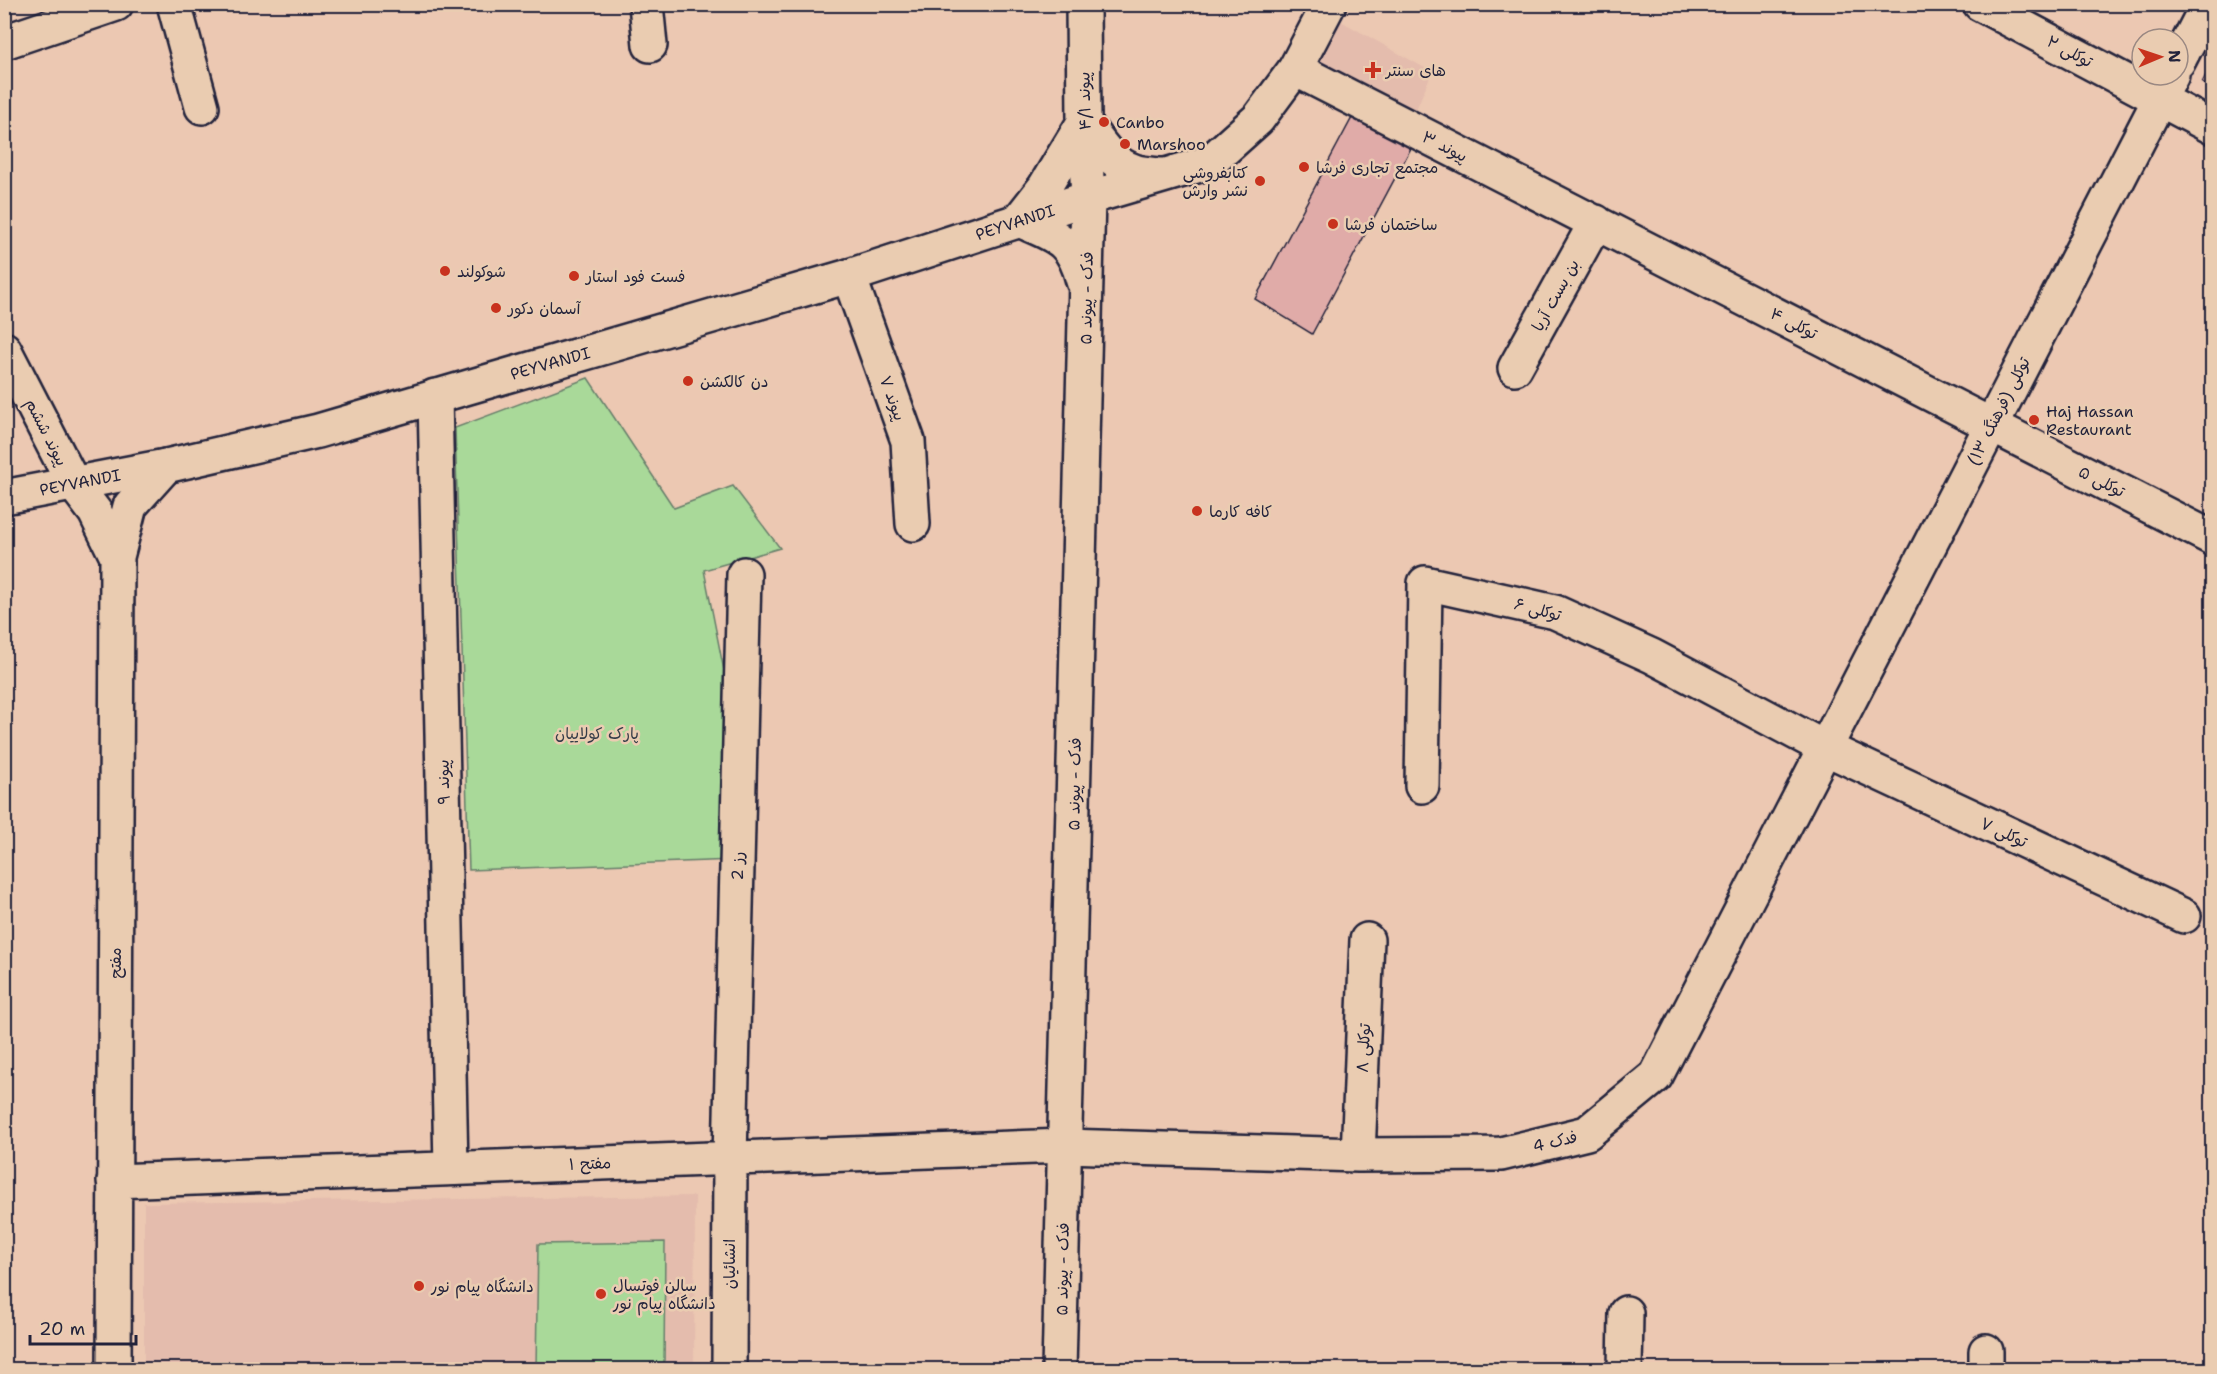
<svg xmlns="http://www.w3.org/2000/svg" width="2217" height="1374" viewBox="0 0 2217 1374" font-family="'Shantell Sans','Playpen Sans Arabic',sans-serif">
  <rect width="100%" height="100%" fill="#ecc8b2"/>
  <filter id="ink" filterUnits="userSpaceOnUse"><feTurbulence type="fractalNoise" baseFrequency=".0167" numOctaves="2"/><feDisplacementMap in="SourceGraphic" scale="12" xChannelSelector="R" yChannelSelector="G"/><feConvolveMatrix kernelMatrix="1 2 1 2 8 2 1 2 1" color-interpolation-filters="sRGB"/></filter>
  <g filter="url(#ink)">
    <path fill="#e4bcad" d="M1339 20 1432 72 1412 119 1314 68Z
      M695 1196 694 1369H144V1203Z"/>
    <path fill="#a9d999" stroke="#667e6a" stroke-width="1.5" d="M588 378 674 508 733 486 780 548 704 570 728 691 734 860 469 870 455 428Z
      M665 1242 664 1369H536L538 1244Z"/>
    <path fill="#e0aba8" stroke="#22223b" stroke-width="1.5" d="M2212 63V88L2202 83Z
      M1354 114 1411 148 1312 334 1255 299Z"/>
    <g fill="none" stroke-linecap="round" stroke-linejoin="round">
      <defs>
        <path id="street" d="M174 4 202 107
          M646 4 650 45
          M1980 4 2212 127
          M4 42 116 4
          M2178 62 2208 4
          M1295 69 2212 538
          M849 276 908 441 913 524
          M4 349 73 483 95 512 117 557
          M1515 368 1596 222
          M435 396 451 1168
          M1422 786 1425 583 1555 612 1652 656 1825 748 2184 916
          M1358 1155 1367 940
          M114 1181 1065 1146 1358 1155 1501 1154 1587 1133 1656 1076 2172 75
          M1986 1351V1370
          M114 1370 117 557 130 506 166 466
          M729 1370 730 1158 744 574
          M1625 1370 1626 1313"/>
        <path id="secondary" d="M1084 122C1098 141 1110 163 1134 171 1142 174 1153 174 1162 175
          M1083 281C1073 239 1055 236 1019 220L1044 188 1084 122
          M4 497 166 466 318 431 849 276 1088 198 1210 162 1258 119 1295 69 1329 4
          M1059 1370 1088 198 1084 122 1083 4"/>
      </defs>
      <use href="#street" stroke="#22223b" stroke-width="38"/>
      <use href="#secondary" stroke="#22223b" stroke-width="38"/>
      <use href="#street" stroke="#eaccb1" stroke-width="33"/>
      <use href="#secondary" stroke="#eaccb1" stroke-width="33"/>
    </g>
  </g>
  <g fill="#c8321e" stroke="#eaccb1" stroke-width="2">
    <path d="M1370 61h6v6h6v6h-6v6h-6v-6h-6v-6h6z"/>
    <circle cx="1104" cy="122" r="6"/>
    <circle cx="1125" cy="144" r="6"/>
    <circle cx="1304" cy="167" r="6"/>
    <circle cx="1260" cy="181" r="6"/>
    <circle cx="1333" cy="224" r="6"/>
    <circle cx="445" cy="271" r="6"/>
    <circle cx="574" cy="276" r="6"/>
    <circle cx="496" cy="308" r="6"/>
    <circle cx="688" cy="381" r="6"/>
    <circle cx="2034" cy="420" r="6"/>
    <circle cx="1197" cy="511" r="6"/>
    <circle cx="419" cy="1286" r="6"/>
    <circle cx="601" cy="1294" r="6"/>
  </g>
  <g text-anchor="middle" stroke-width="5" stroke-linejoin="round" paint-order="stroke">
    <g font-size="16" fill="#22223b" stroke="#eaccb1">
      <text transform="translate(2070 51) rotate(28)" y="6">توکلی ۲</text>
      <text transform="translate(1084 101) rotate(-91)" y="6">پیوند ۴/۱</text>
      <text transform="translate(1445 146) rotate(27)" y="6">پیوند ۳</text>
      <text transform="translate(1015 222) rotate(-18)" y="6">PEYVANDI</text>
      <text transform="translate(1555 295) rotate(-61)" y="6">بن بست آریا</text>
      <text transform="translate(1086 298) rotate(-89)" y="6">فدک - پیوند ۵</text>
      <text transform="translate(1794 323) rotate(27)" y="6">توکلی ۴</text>
      <text transform="translate(550 363) rotate(-16)" y="6">PEYVANDI</text>
      <text transform="translate(893 398) rotate(70)" y="6">پیوند ۷</text>
      <text transform="translate(1998 411) rotate(-63)" y="6">توکلی (فرهنگ ۱۳)</text>
      <text transform="translate(47 432) rotate(63)" y="6">پیوند ششم</text>
      <text transform="translate(2102 481) rotate(27)" y="6">توکلی ۵</text>
      <text transform="translate(80 482) rotate(-11)" y="6">PEYVANDI</text>
      <text transform="translate(1538 609) rotate(15)" y="6">توکلی ۶</text>
      <text transform="translate(443 782) rotate(-91)" y="6">پیوند ۹</text>
      <text transform="translate(1074 784) rotate(-89)" y="6">فدک - پیوند ۵</text>
      <text transform="translate(2004 832) rotate(25)" y="6">توکلی ۷</text>
      <text transform="translate(737 866) rotate(-89)" y="6">رز 2</text>
      <text transform="translate(115 963) rotate(-90)" y="6">مفتح</text>
      <text transform="translate(1363 1048) rotate(-87)" y="6">توکلی ۸</text>
      <text transform="translate(1555 1141) rotate(-13)" y="6">فدک 4</text>
      <text transform="translate(590 1163) rotate(-2)" y="6">مفتح ۱</text>
      <text transform="translate(729 1264) rotate(-90)" y="6">انشائیان</text>
      <text transform="translate(1062 1269) rotate(-89)" y="6">فدک - پیوند ۵</text>
    </g>
    <g font-size="16" fill="#22223b" stroke="#eaccb1" text-anchor="start">
      <text x="1386" y="76">های سنتر</text>
      <text x="1116" y="128">Canbo</text>
      <text x="1137" y="150">Marshoo</text>
      <text x="1316" y="173">مجتمع تجاری فرشا</text>
      <text x="1248" y="178" text-anchor="end">کتابفروشی<tspan x="1248" dy="18">نشر وارش</tspan></text>
      <text x="1345" y="230">ساختمان فرشا</text>
      <text x="457" y="277">شوکولند</text>
      <text x="586" y="282">فست فود استار</text>
      <text x="508" y="314">آسمان دکور</text>
      <text x="700" y="387">دن کالکشن</text>
      <text x="2046" y="417">Haj Hassan<tspan x="2046" dy="18">Restaurant</tspan></text>
      <text x="1209" y="517">کافه کارما</text>
      <text x="613" y="1291">سالن فوتسال<tspan x="613" dy="18">دانشگاه پیام نور</tspan></text>
      <text x="431" y="1292">دانشگاه پیام نور</text>
    </g>
    <g font-size="16" fill="#363d49" stroke="#eaccb1">
      <text x="597" y="739">پارک کولاییان</text>
    </g>
  </g>
  <rect width="2217" height="1374" fill="none" stroke="#eaccb1" stroke-width="24"/>
  <rect x="12" y="12" width="2193" height="1350" fill="none" stroke="#22223b" stroke-width="2" filter="url(#ink)"/>
  <g transform="translate(2160 57) rotate(88)"><circle r="28" fill="#eaccb1" stroke="#9a8882" stroke-width="1.5"/>
  <path d="M0-4.5L10 22L0 15L-10 22Z" fill="#c8321e"/>
  <text y="-9" font-size="16" font-weight="bold" text-anchor="middle" fill="#22223b">N</text>
  </g>
  <path d="M30 1335v9h106v-9" fill="none" stroke="#22223b" stroke-width="3"/>
  <text x="39" y="1335" font-size="18" fill="#22223b" stroke="#eaccb1" stroke-width="4.5" paint-order="stroke">20 m</text>
</svg>
